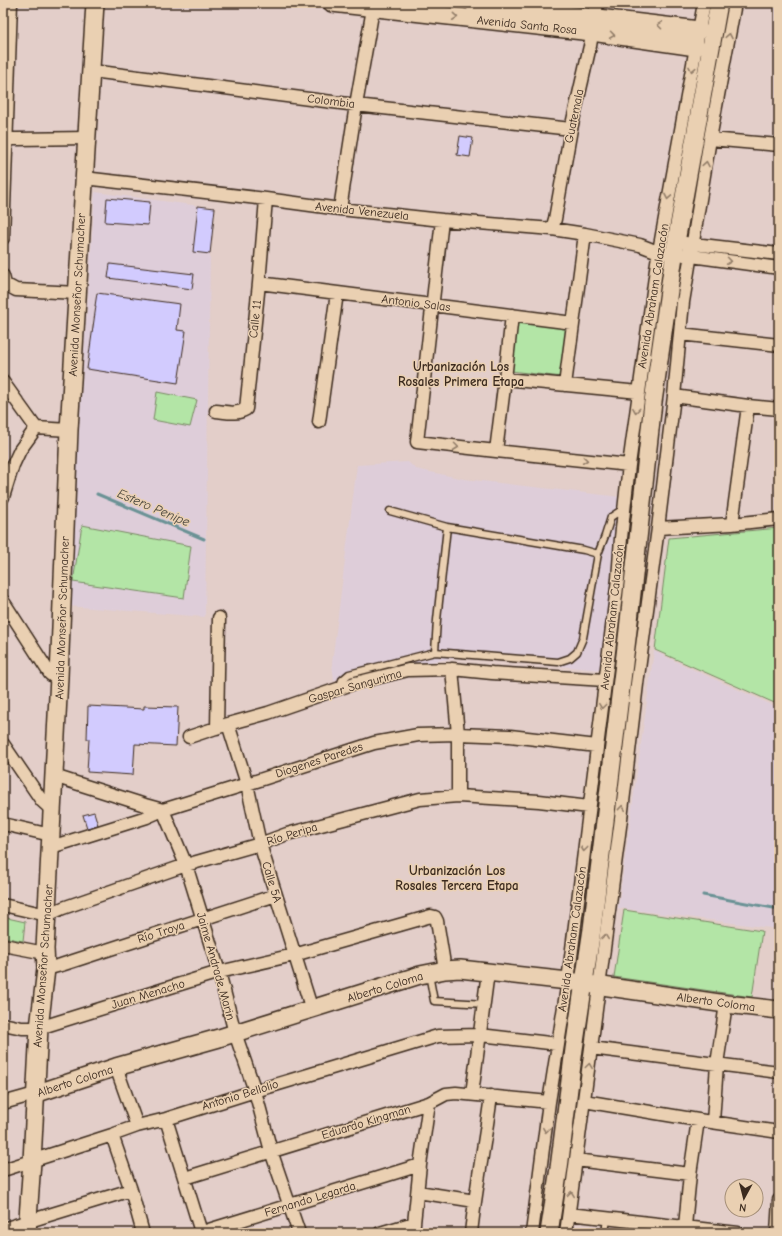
<svg xmlns="http://www.w3.org/2000/svg" width="782" height="1236" viewBox="0 0 782 1236" font-family="'Comic Neue',sans-serif">
  <rect width="100%" height="100%" fill="#e3cec9"/>
  <filter id="ink" filterUnits="userSpaceOnUse"><feTurbulence type="fractalNoise" baseFrequency=".025" numOctaves="2"/><feDisplacementMap in="SourceGraphic" scale="8" xChannelSelector="R" yChannelSelector="G"/><feConvolveMatrix kernelMatrix="1 2 1 2 8 2 1 2 1" color-interpolation-filters="sRGB"/></filter>
  <g filter="url(#ink)">
    <path fill="#decdd9" d="M95 192 215 208 210 254 205 617 67 606Z
      M408 462 416 469 464 479 621 497 600 670 465 657 379 669 334 681 332 663 357 465Z
      M654 651 694 670 779 708V929L618 908Z"/>
    <path fill="#b3e5a6" stroke="#778862" d="M516 322 567 328 562 377 511 371Z
      M157 392 197 400 190 427 153 420Z
      M82 525 191 546 184 598 73 582Z
      M779 528V705L655 650 669 538Z
      M624 910 762 931 752 997 614 977Z
      M3 917 25 922 23 941 3 937Z"/>
    <g fill="none" stroke-linecap="round" stroke-linejoin="round">
      <path stroke="#6a9295" stroke-width="3" d="M97 494 204 539
        M703 895 779 909"/>
    </g>
    <path fill="#d2cbfe" stroke="#3b2a1e" d="M460 136 473 138 470 157 457 155Z
      M107 198 150 202 148 225 105 222Z
      M198 206 215 208 210 254 193 252Z
      M110 264 194 274 192 289 108 278Z
      M97 293 180 304 177 330 186 331 178 383 87 369 96 306H95Z
      M88 706 144 709V706L178 707 176 746 135 744 133 775 87 772 89 739H87Z
      M94 812 98 825 87 828 83 815Z"/>
    <g fill="none" stroke-linecap="round" stroke-linejoin="round">
      <defs>
        <path id="lane" d="M390 511 447 527 584 550 598 554 605 536 611 517 620 511 624 510
          M447 527 437 620 435 652 558 662 570 658 577 652 583 638 598 554
          M339 688 342 680 349 674 435 652
          M429 974 434 1001 485 1004
          M605 1233 607 1219"/>
        <path id="street" d="M92 71 356 105 571 129
          M3 138 17 139 87 138
          M710 139 779 145
          M84 178 266 199 340 209 442 220 552 229 585 234 640 245 658 252 665 253
          M340 209 356 105 374 3
          M442 220 417 442 496 451 629 465
          M552 229 555 219 571 129 590 46 597 3
          M3 238 11 3
          M685 243 779 254
          M684 255 779 268
          M3 276 5 284 16 290 78 293
          M259 283 573 323
          M680 334 779 345
          M505 379 639 392
          M3 382 36 428
          M565 385 585 234
          M674 396 748 406 779 409
          M216 411C227 412 236 415 246 409L259 283 266 199
          M319 422 337 293
          M496 451 505 379 512 315
          M3 497 13 465 20 450 36 428 69 430
          M732 524 748 406
          M658 528 732 524 779 519
          M3 601 50 674 54 677H59
          M452 669 458 734V796
          M228 724 268 713 355 683 408 670 452 669 492 673 605 680
          M217 728 219 618
          M189 737 228 724 247 784 260 844 312 1010
          M3 744 42 801 53 811
          M54 776 145 805 163 810 186 865 219 972 235 1033 255 1091 271 1151 299 1233
          M3 824 51 835
          M51 847 147 817 163 810 247 784 374 743 418 735 458 734 510 736 597 746
          M3 905 47 915 63 908 186 865 260 844 287 834 420 799 458 796 539 801 589 807
          M3 945 45 953
          M46 969 61 965 276 895
          M3 1024 22 1028H39L219 972 294 955 431 916 435 917 437 921 445 970
          M591 1048 779 1072
          M116 1067 137 1126
          M472 1094 488 972
          M584 1101 698 1120 779 1132
          M3 1103 35 1094
          M166 1119 201 1232
          M713 1122 717 1064 726 1004
          M112 1135 131 1190 143 1233
          M576 1160 690 1174
          M3 1170 112 1135 137 1126 166 1119 255 1091 438 1036 480 1035 558 1044
          M185 1178 429 1103 446 1094 456 1093 549 1102
          M418 1192 475 1201
          M569 1214 738 1233
          M685 1226 690 1174 698 1120
          M3 1229 131 1190
          M199 1233 420 1165
          M380 1233 414 1223
          M413 1233 420 1165 429 1103
          M471 1233C476 1187 485 1142 491 1096
          M532 1233 549 1102 568 981 618 579 621 538 629 465 657 262 704 3
          M566 1233 591 1048 621 819 637 684 658 528 674 396 683 302 710 139 735 3
          M777 1233 779 1200"/>
        <path id="secondary" d="M332 3 592 32 696 47
          M473 3 699 30
          M35 1094 116 1067 219 1038 420 975 445 970 460 969 568 981 726 1004 779 1010
          M27 1233 32 1161 39 1028 46 969 45 949 59 677 69 430 95 3
          M549 1233 559 1168 574 1049 592 929 628 630 653 402 676 242 719 3"/>
      </defs>
      <use href="#lane" stroke="#3b2a1e" stroke-width="9"/>
      <use href="#street" stroke="#3b2a1e" stroke-width="15"/>
      <use href="#secondary" stroke="#3b2a1e" stroke-width="20"/>
      <use href="#lane" stroke="#ead0b2" stroke-width="6"/>
      <use href="#street" stroke="#ead0b2" stroke-width="12"/>
      <use href="#secondary" stroke="#ead0b2" stroke-width="17"/>
    </g>
    <defs><path id="oneway-chevron" d="M-2-3.5L2.5 0L-2 3.5" fill="none" stroke-width="1.6" stroke-linecap="round" stroke-linejoin="round"/></defs>
    <g stroke="#927d68">
      <use href="#oneway-chevron" transform="translate(455 17) rotate(6)"/>
      <use href="#oneway-chevron" transform="translate(660 25) rotate(-173)"/>
      <use href="#oneway-chevron" transform="translate(612 35) rotate(8)"/>
      <use href="#oneway-chevron" transform="translate(729 36) rotate(-79)"/>
      <use href="#oneway-chevron" transform="translate(692 69) rotate(101)"/>
      <use href="#oneway-chevron" transform="translate(706 164) rotate(-80)"/>
      <use href="#oneway-chevron" transform="translate(668 197) rotate(101)"/>
      <use href="#oneway-chevron" transform="translate(729 261) rotate(8)"/>
      <use href="#oneway-chevron" transform="translate(636 410) rotate(97)"/>
      <use href="#oneway-chevron" transform="translate(456 447) rotate(7)"/>
      <use href="#oneway-chevron" transform="translate(585 460) rotate(6)"/>
      <use href="#oneway-chevron" transform="translate(602 706) rotate(97)"/>
      <use href="#oneway-chevron" transform="translate(622 808) rotate(-84)"/>
      <use href="#oneway-chevron" transform="translate(584 849) rotate(97)"/>
      <use href="#oneway-chevron" transform="translate(605 937) rotate(-82)"/>
      <use href="#oneway-chevron" transform="translate(589 1066) rotate(-82)"/>
      <use href="#oneway-chevron" transform="translate(546 1130) rotate(97)"/>
      <use href="#oneway-chevron" transform="translate(571 1194) rotate(-82)"/>
    </g>
  </g>
  <g text-anchor="middle" stroke-width="3" stroke-linejoin="round" paint-order="stroke">
    <g font-size="12" fill="#3b2a1e" stroke="#ead0b2">
      <text transform="translate(527 25) rotate(6)" y="4">Avenida Santa Rosa</text>
      <text transform="translate(331 101) rotate(7)" y="4">Colombia</text>
      <text transform="translate(574 116) rotate(-78)" y="4">Guatemala</text>
      <text transform="translate(362 211) rotate(6)" y="4">Avenida Venezuela</text>
      <text transform="translate(77 295) rotate(-87)" y="4">Avenida Monseñor Schumacher</text>
      <text transform="translate(653 296) rotate(-81)" y="4">Avenida Abraham Calazacón</text>
      <text transform="translate(416 303) rotate(7)" y="4">Antonio Salas</text>
      <text transform="translate(255 319) rotate(-84)" y="4">Calle 11</text>
      <text transform="translate(612 617) rotate(-84)" y="4">Avenida Abraham Calazacón</text>
      <text transform="translate(62 618) rotate(-88)" y="4">Avenida Monseñor Schumacher</text>
      <text transform="translate(355 686) rotate(-16)" y="4">Gaspar Sangurima</text>
      <text transform="translate(319 760) rotate(-18)" y="4">Diogenes Paredes</text>
      <text transform="translate(292 834) rotate(-17)" y="4">Río Peripa</text>
      <text transform="translate(272 882) rotate(73)" y="4">Calle 5A</text>
      <text transform="translate(161 932) rotate(-18)" y="4">Río Troya</text>
      <text transform="translate(572 939) rotate(-82)" y="4">Avenida Abraham Calazacón</text>
      <text transform="translate(43 966) rotate(-86)" y="4">Avenida Monseñor Schumacher</text>
      <text transform="translate(216 966) rotate(74)" y="4">Jaime Andrade Marin</text>
      <text transform="translate(385 987) rotate(-17)" y="4">Alberto Coloma</text>
      <text transform="translate(148 994) rotate(-17)" y="4">Juan Menacho</text>
      <text transform="translate(716 1002) rotate(8)" y="4">Alberto Coloma</text>
      <text transform="translate(75 1081) rotate(-18)" y="4">Alberto Coloma</text>
      <text transform="translate(240 1095) rotate(-17)" y="4">Antonio Bellolio</text>
      <text transform="translate(366 1122) rotate(-17)" y="4">Eduardo Kingman</text>
      <text transform="translate(310 1199) rotate(-17)" y="4">Fernando Legarda</text>
    </g>
    <g font-size="13" font-weight="bold" fill="#3b2a1e" stroke="#ead0b2">
      <text x="461" y="371">Urbanización Los<tspan x="461" dy="15">Rosales Primera Etapa</tspan></text>
      <text x="457" y="875">Urbanización Los<tspan x="457" dy="15">Rosales Tercera Etapa</tspan></text>
    </g>
    <g font-size="13" font-style="italic" fill="#47443c" stroke="#ead0b2">
      <text transform="translate(154 507) rotate(23)" y="5">Estero Penipe</text>
    </g>
  </g>
  <rect width="782" height="1236" fill="none" stroke="#ead0b2" stroke-width="16"/>
  <rect x="8" y="8" width="766" height="1220" fill="none" stroke="#3b2a1e" stroke-width="1.5" filter="url(#ink)"/>
  <g transform="translate(744 1198) rotate(187)"><circle r="19" fill="#ead0b2" stroke="#a48e77"/>
  <path d="M0-3L7 15L0 10L-7 15Z" fill="#3b2a1e"/>
  <text y="-6" font-size="11" font-weight="bold" text-anchor="middle" fill="#3b2a1e">N</text>
  </g>
</svg>
